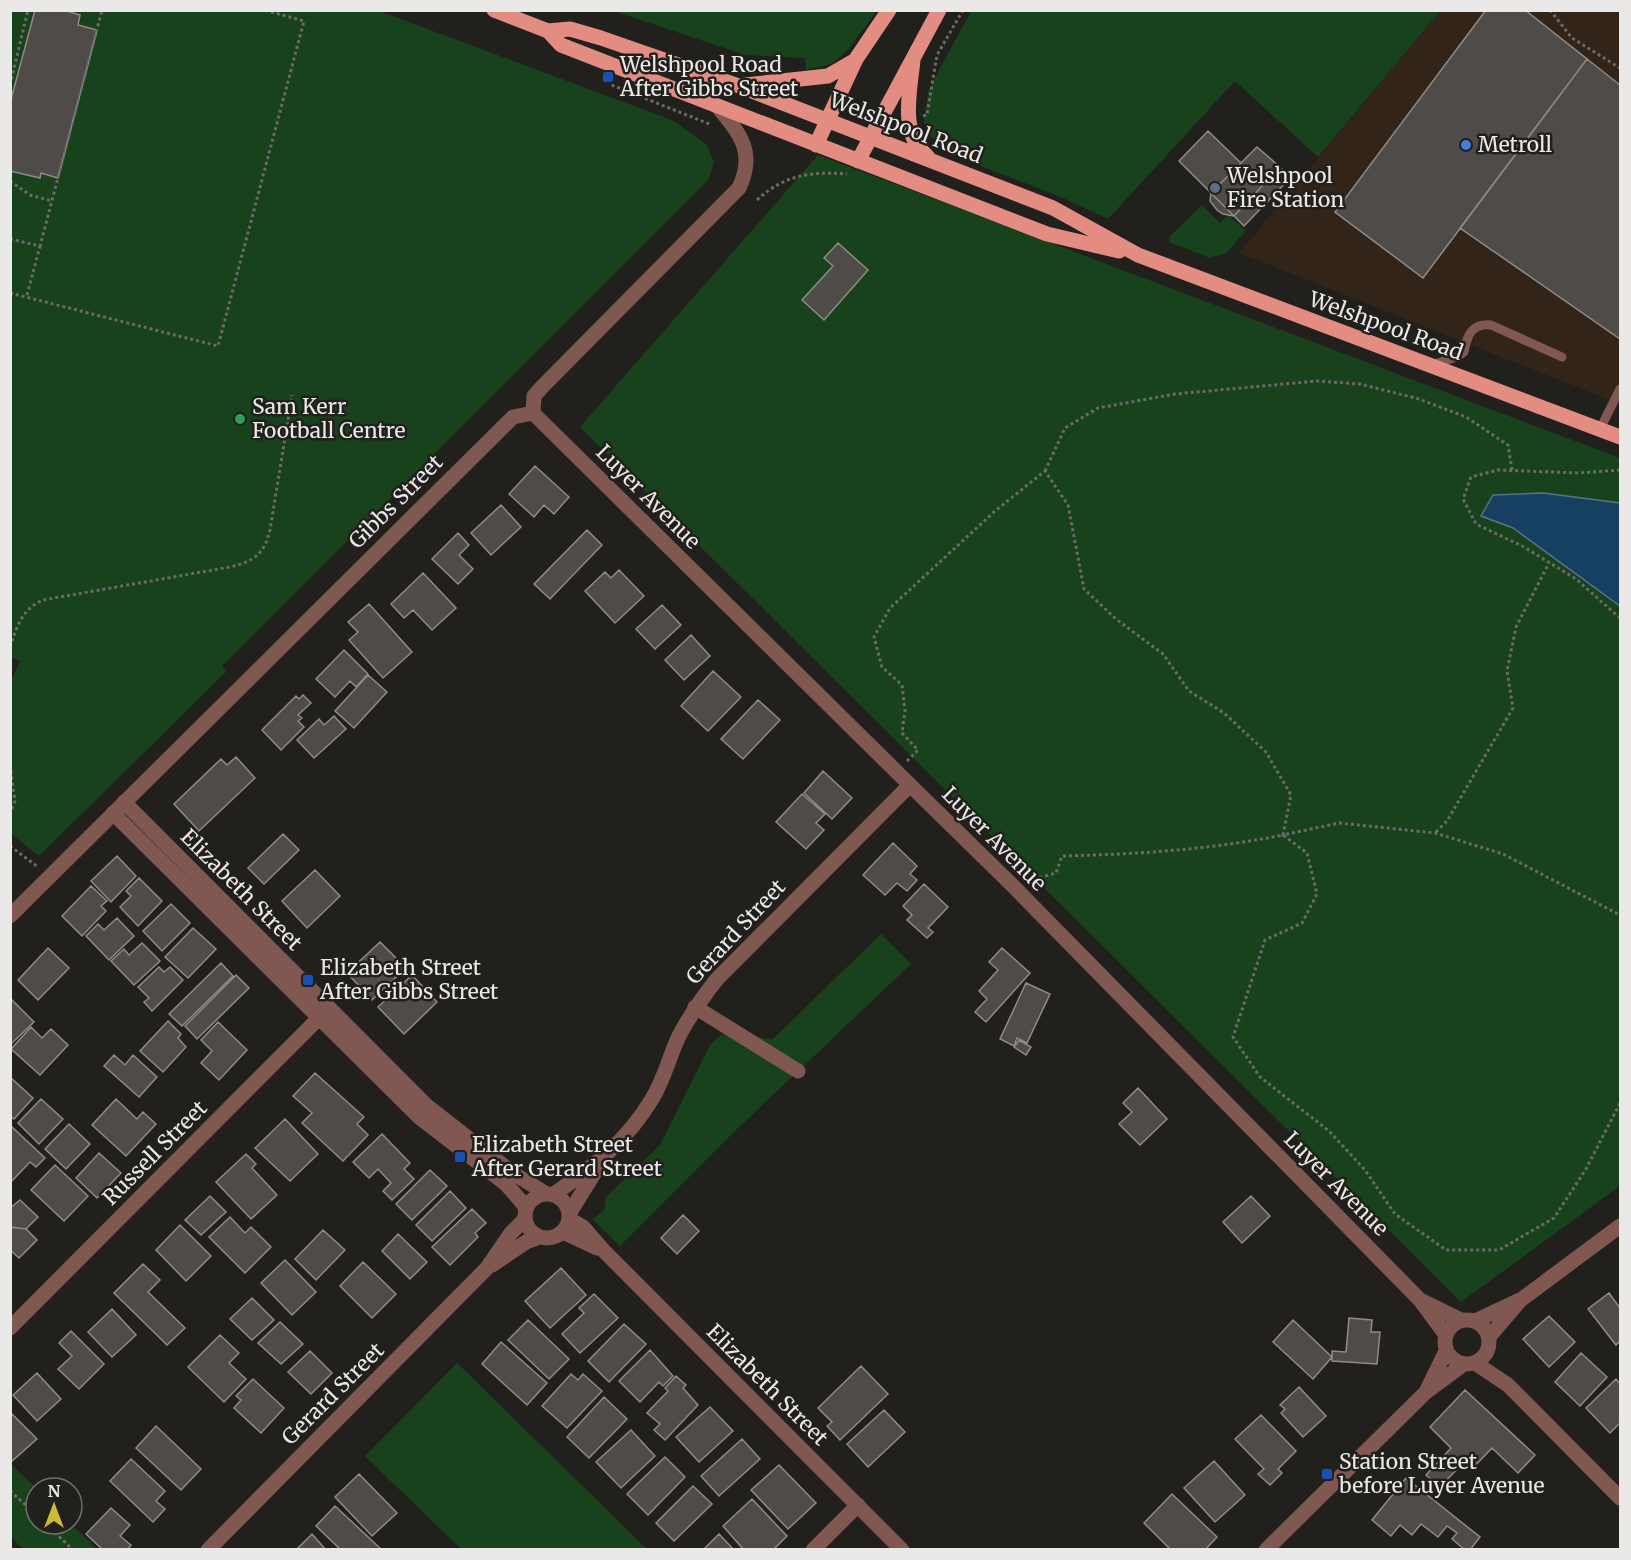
<svg xmlns="http://www.w3.org/2000/svg" width="1631" height="1560" viewBox="0 0 1631 1560" font-family="Merriweather,serif">
  <rect width="100%" height="100%" fill="#22201d"/>
  <path fill="#332419" d="M1440 11H1620V404L1239 253Z"/>
  <path fill="#18421c" d="M11 11H379L672 120 706 144 714 162 709 179 222 666 226 672 39 856 11 834V681L20 661 11 658Z
    M614 11 877 10V11L847 51 831 64 806 70 805 58 745 55Z
    M971 11V10L1440 11 1318 157 1235 81 1108 219 1063 198 948 153 930 135 924 123 928 91Z
    M818 155 1620 458V503L1543 493 1493 495 1481 515 1513 528 1620 606V1186L1461 1302 580 427Z
    M1202 205 1220 223 1228 215 1246 231 1226 253 1210 258 1169 242 1170 236Z
    M881 934 911 964 737 1129 620 1246 592 1219 604 1211 606 1197 660 1145 710 1045 722 1034 773 1039Z
    M457 1363 647 1549H461L365 1456Z
    M10 1463 36 1488V1524H71L97 1549H23L11 1537Z"/>
  <path fill="#164062" stroke="#56738a" stroke-width="1.5" d="M1543 493 1620 503V606L1513 528 1481 516 1493 495Z"/>
  <path fill="#4e4b48" stroke="#8e8b88" stroke-width="1.5" d="M35 10H63L80 15 78 25 97 30 58 178 41 173 40 178 10 171V103Z
    M1486 10H1525L1587 59 1423 278 1335 212Z
    M1587 59 1620 85V339L1460 228Z
    M1208 131 1241 163 1211 193 1179 161Z
    M1257 147 1280 167 1234 216 1211 193Z
    M1280 167 1291 177 1244 226 1234 216Z
    M1211 193 1234 216 1223 214 1217 210 1210 201Z
    M838 243 868 270 824 320 802 300 833 266 824 258Z
    M535 466 569 497 554 514 544 505 534 517 509 494Z
    M501 505 521 527 491 555 471 533Z
    M587 530 602 545 550 599 534 584Z
    M458 533 469 545 459 555 473 569 458 584 432 559Z
    M619 570 644 596 615 623 585 591 605 572 611 578Z
    M423 573 456 608 432 630 413 610 404 618 391 604Z
    M369 604 412 652 383 678 349 640 358 632 348 622Z
    M662 605 681 625 655 649 636 629Z
    M691 635 710 656 684 680 665 660Z
    M344 650 368 674 356 687 350 681 335 697 316 679Z
    M713 671 741 697 708 731 681 706Z
    M368 675 387 692 354 728 335 711Z
    M303 695 311 703 298 715 302 718 298 721 304 727 281 750 262 730 296 696 299 699Z
    M758 700 780 720 743 759 721 739Z
    M334 716 346 729 314 758 297 740 319 719 324 725Z
    M236 757 255 778 199 831 174 804 221 759 227 765Z
    M823 771 852 798 832 819 804 793Z
    M802 794 825 814 816 823 824 830 806 849 776 822Z
    M283 834 299 850 264 884 248 868Z
    M893 843 917 866 910 874 917 880 907 891 897 883 885 895 863 875Z
    M117 856 136 876 111 902 91 881Z
    M315 870 340 896 307 928 282 901Z
    M139 878 162 901 138 926 120 907 131 896 126 891Z
    M924 884 948 907 928 928 933 932 927 938 907 920 912 915 903 906Z
    M91 886 107 901 101 906 106 911 82 936 62 916Z
    M171 904 190 923 162 951 143 931Z
    M117 918 134 936 109 960 86 936 98 924 104 930Z
    M193 928 216 949 188 978 165 957Z
    M380 942 406 968 372 1000 347 973Z
    M142 943 160 961 134 985 111 961 124 949 129 955Z
    M48 948 69 968 38 1000 18 980Z
    M1002 948 1030 973 986 1022 975 1012 987 999 979 991 998 970 989 962Z
    M221 963 233 976 182 1026 169 1014Z
    M159 967 164 972 170 967 183 980 152 1011 144 1002 149 998 138 987Z
    M236 975 249 988 197 1039 185 1026Z
    M412 975 437 1002 404 1034 378 1007Z
    M1026 983 1050 994 1027 1043 1017 1038 1014 1046 1000 1039Z
    M10 998 34 1022 11 1044H10Z
    M168 1021 181 1034 178 1038 186 1047 163 1072 140 1051Z
    M218 1022 247 1050 219 1080 201 1063 212 1051 201 1040Z
    M31 1027 42 1038 51 1029 68 1045 40 1075 11 1049Z
    M1019 1040 1031 1047 1026 1055 1014 1047Z
    M114 1055 125 1065 133 1055 157 1077 139 1097 104 1066Z
    M315 1073 364 1117 357 1124 368 1135 343 1161 302 1123 312 1113 293 1096Z
    M10 1077 33 1098 14 1119 10 1116Z
    M1138 1088 1167 1119 1140 1145 1119 1124 1132 1112 1123 1103Z
    M41 1099 63 1119 39 1144 18 1123Z
    M116 1099 137 1119 143 1112 156 1124 126 1156 92 1125Z
    M285 1119 318 1154 290 1181 255 1148Z
    M69 1124 90 1144 66 1169 45 1149Z
    M11 1126 45 1158 36 1167 30 1162 10 1183Z
    M382 1134 410 1163 404 1169 414 1179 392 1200 383 1191 391 1183 378 1169 369 1178 353 1162Z
    M99 1153 121 1173 97 1198 76 1178Z
    M246 1154 256 1164 252 1168 277 1195 251 1219 216 1182Z
    M55 1165 88 1196 64 1221 31 1190Z
    M430 1170 447 1186 412 1220 396 1204Z
    M450 1191 466 1208 432 1241 416 1225Z
    M210 1196 226 1212 201 1235 185 1220Z
    M1251 1196 1270 1216 1242 1243 1223 1222Z
    M20 1200 38 1217 26 1229 10 1227V1208Z
    M472 1209 486 1223 475 1233 478 1237 450 1265 432 1247Z
    M683 1215 699 1231 677 1254 661 1238Z
    M230 1217 245 1233 251 1227 271 1247 245 1273 209 1237Z
    M180 1225 211 1256 186 1281 156 1250Z
    M11 1227 26 1229 37 1240 19 1258 10 1250Z
    M323 1230 345 1250 316 1280 295 1259Z
    M398 1234 427 1262 410 1279 382 1251Z
    M285 1260 316 1292 292 1315 261 1283Z
    M363 1262 396 1294 372 1318 340 1286Z
    M143 1264 160 1280 148 1292 185 1328 167 1345 114 1293Z
    M561 1268 586 1295 550 1328 525 1301Z
    M1609 1293 1620 1308V1341L1616 1345 1588 1309Z
    M594 1294 618 1318 580 1353 562 1334 584 1313 579 1308Z
    M252 1298 274 1320 252 1340 230 1319Z
    M112 1309 136 1335 112 1357 88 1332Z
    M1549 1316 1575 1342 1549 1367 1523 1339Z
    M1349 1318 1372 1320 1371 1332H1380L1377 1364 1332 1361V1351L1346 1352Z
    M528 1320 569 1359 549 1379 508 1340Z
    M1293 1320 1332 1357 1313 1379 1273 1342Z
    M280 1322 303 1344 281 1364 258 1343Z
    M624 1324 646 1344 609 1382 588 1361Z
    M71 1331 104 1364 79 1389 58 1369 72 1356 59 1343Z
    M220 1335 239 1353 229 1363 246 1379 224 1402 188 1367Z
    M501 1342 547 1383 527 1405 482 1364Z
    M650 1350 673 1376 663 1386 659 1382 640 1402 619 1381Z
    M310 1351 332 1373 311 1394 288 1372Z
    M1581 1353 1607 1377 1580 1406 1555 1382Z
    M861 1366 888 1394 840 1440 827 1426 832 1422 818 1408Z
    M37 1373 61 1399 37 1421 13 1395Z
    M571 1374 578 1380 583 1374 602 1391 567 1428 542 1406Z
    M676 1376 686 1385 683 1388 698 1405 665 1440 654 1430 660 1424 647 1413 668 1391 665 1388Z
    M253 1379 284 1408 261 1433 234 1408 241 1400 236 1396Z
    M1616 1379 1620 1384V1423L1610 1433 1586 1408Z
    M1299 1387 1326 1416 1303 1437 1281 1413 1285 1409 1280 1405Z
    M1465 1390 1535 1455 1518 1473 1492 1448 1471 1470 1464 1462 1440 1487 1426 1475 1451 1448 1430 1427Z
    M604 1397 627 1419 589 1458 567 1437Z
    M710 1407 733 1431 699 1462 676 1437Z
    M884 1410 905 1432 868 1467 847 1444Z
    M10 1412 37 1439 12 1461 10 1460Z
    M1261 1415 1296 1451 1278 1469 1282 1473 1270 1485 1258 1474 1264 1469 1235 1439Z
    M156 1426 201 1469 181 1490 136 1448Z
    M631 1430 655 1456 621 1488 596 1462Z
    M742 1439 760 1459 719 1496 701 1476Z
    M665 1457 685 1477 648 1515 627 1494Z
    M131 1459 165 1491 156 1501 165 1509 153 1522 110 1481Z
    M1214 1461 1245 1495 1215 1522 1184 1488Z
    M779 1465 816 1503 788 1529 751 1490Z
    M359 1474 397 1513 372 1536 335 1497Z
    M1406 1478 1480 1537 1470 1550H1465L1452 1539 1457 1533 1447 1526 1438 1537 1421 1524 1412 1535 1400 1525 1391 1536 1372 1520Z
    M693 1486 712 1504 674 1541 656 1523Z
    M1172 1494 1217 1537 1205 1550H1171L1144 1523Z
    M752 1499 787 1536 773 1550H744L723 1526Z
    M335 1506 381 1549 341 1550 316 1526Z
    M111 1508 130 1525 120 1536 131 1545 127 1550H103L86 1534Z
    M312 1534 326 1550H296Z
    M719 1534 734 1550H703Z"/>
  <g fill="none" stroke-linecap="round" stroke-linejoin="round">
    <path stroke="#6c6a67" stroke-width="3" stroke-dasharray="3 3" stroke-linecap="butt" d="M1550 10 1572 38 1620 68
      M610 81 609 84 712 125
      M10 85 28 10
      M923 116 927 115 937 55 963 10
      M10 181 30 195 52 201
      M757 200C784 175 811 171 847 174
      M10 239 40 246 102 10
      M10 293 218 346 304 21 264 10
      M27 295 40 246
      M1620 470 1579 473 1498 470 1471 477 1463 499 1476 524 1524 547 1576 579 1620 618
      M1045 471 1065 428 1098 408 1175 394 1317 381 1360 384 1419 399 1466 417 1508 445 1512 470
      M10 647C17 626 22 609 43 600L230 567C254 561 264 555 270 530L292 395
      M907 761 918 750 902 733 905 711 902 685 882 667 874 637 890 608 995 511 1045 471 1068 505 1084 589 1116 619 1163 654 1189 691 1224 713 1266 752 1291 795 1283 835 1339 823 1435 833 1503 854 1620 915
      M10 765 15 801 10 813
      M1436 832 1447 821 1513 708 1507 671 1516 627 1549 563
      M10 846 38 867
      M1028 881 1056 873 1062 856C1140 854 1207 850 1283 835L1307 853 1317 894 1302 923 1265 940 1233 1037 1260 1077 1329 1131 1365 1170 1395 1214 1446 1250H1499L1554 1218 1586 1169 1620 1103
      M10 1491 36 1514
      M46 1524 73 1550"/>
    <path stroke="#815751" stroke-width="9" d="M1431 365 1457 357 1464 352C1467 336 1471 323 1491 325L1562 357
      M1600 429 1620 389"/>
    <path stroke="#815751" stroke-width="15" d="M533 413 910 785
      M533 413 534 396 541 388 739 188C756 152 740 134 718 107
      M124 802 427 1106 513 1173 545 1193
      M113 813 419 1117 506 1184 526 1207
      M10 916 513 417 533 413
      M695 1007 798 1071
      M10 1328 325 1012
      M813 1550 858 1505"/>
    <path stroke="#815751" stroke-width="15" d="M525 1216a22 22 0 1 1 44 0a22 22 0 1 1-44 0Z
      M554 1194C593 1167 627 1141 652 1099 664 1080 669 1057 679 1036 690 1015 702 998 717 979L910 785 1012 885 1420 1300 1446 1335
      M569 1214 598 1167
      M569 1219 583 1227 603 1250 902 1550
      M563 1232 597 1248
      M492 1265 526 1242 540 1237
      M1422 1301 1461 1320
      M1445 1342a22 22 0 1 1 44 0a22 22 0 1 1-44 0Z
      M1475 1321 1522 1299 1620 1226
      M1489 1337 1518 1303
      M1475 1363 1508 1385 1620 1498
      M1427 1390 1446 1351
      M208 1550 487 1268 511 1233 525 1219
      M1266 1550 1426 1392 1464 1364"/>
    <path stroke="#e28c82" stroke-width="15" d="M494 10 548 31 561 45 1047 234 1119 251
      M548 31 570 29 601 38 739 86 1053 208 1138 255 1620 437
      M913 60C910 92 899 133 927 156
      M745 85 828 76 854 61
      M816 145 856 59 889 10
      M858 161 939 10"/>
  </g>
  <g fill="#1a4fb4" stroke="#22201d" stroke-width="2">
    <rect x="602" y="71" width="12" height="12" rx="3"/>
    <rect x="302" y="974" width="12" height="12" rx="3"/>
    <rect x="454" y="1151" width="12" height="12" rx="3"/>
    <rect x="1321" y="1468" width="12" height="12" rx="3"/>
  </g>
  <circle fill="#3f7fe0" stroke="#22201d" stroke-width="2" cx="1466" cy="145" r="6"/>
  <circle fill="#5c6f8a" stroke="#22201d" stroke-width="2" cx="1215" cy="188" r="6"/>
  <circle fill="#2e9e5b" stroke="#22201d" stroke-width="2" cx="240" cy="419" r="6"/>
  <g text-anchor="middle" stroke-width="5" stroke-linejoin="round" paint-order="stroke">
    <g font-size="21" fill="#ebe9e7" stroke="#22201d" text-anchor="start">
      <text x="620" y="72">Welshpool Road<tspan x="620" dy="24">After Gibbs Street</tspan></text>
      <text x="1478" y="152">Metroll</text>
      <text x="1227" y="183">Welshpool<tspan x="1227" dy="24">Fire Station</tspan></text>
      <text x="252" y="414">Sam Kerr<tspan x="252" dy="24">Football Centre</tspan></text>
      <text x="320" y="975">Elizabeth Street<tspan x="320" dy="24">After Gibbs Street</tspan></text>
      <text x="472" y="1152">Elizabeth Street<tspan x="472" dy="24">After Gerard Street</tspan></text>
      <text x="1339" y="1469">Station Street<tspan x="1339" dy="24">before Luyer Avenue</tspan></text>
    </g>
    <g font-size="21" fill="#ebe9e7" stroke="#22201d">
      <text transform="translate(906 128) rotate(21)" y="7">Welshpool Road</text>
      <text transform="translate(1386 326) rotate(20)" y="7">Welshpool Road</text>
      <text transform="translate(648 497) rotate(45)" y="7">Luyer Avenue</text>
      <text transform="translate(396 502) rotate(-45)" y="7">Gibbs Street</text>
      <text transform="translate(994 839) rotate(45)" y="7">Luyer Avenue</text>
      <text transform="translate(241 890) rotate(45)" y="7">Elizabeth Street</text>
      <text transform="translate(736 932) rotate(-47)" y="7">Gerard Street</text>
      <text transform="translate(155 1153) rotate(-45)" y="7">Russell Street</text>
      <text transform="translate(1336 1184) rotate(45)" y="7">Luyer Avenue</text>
      <text transform="translate(767 1385) rotate(45)" y="7">Elizabeth Street</text>
      <text transform="translate(333 1394) rotate(-45)" y="7">Gerard Street</text>
    </g>
  </g>
  <rect width="1631" height="1560" fill="none" stroke="#ebe9e7" stroke-width="24"/>
  <g transform="translate(54 1506)"><circle r="28" fill="#22201d" stroke="#72706e" stroke-width="1.5"/>
  <path d="M0-4.5L10 22L0 15L-10 22Z" fill="#c9ba3a"/>
  <text y="-9" font-size="16" font-weight="bold" text-anchor="middle" fill="#ebe9e7">N</text>
  </g>
</svg>
